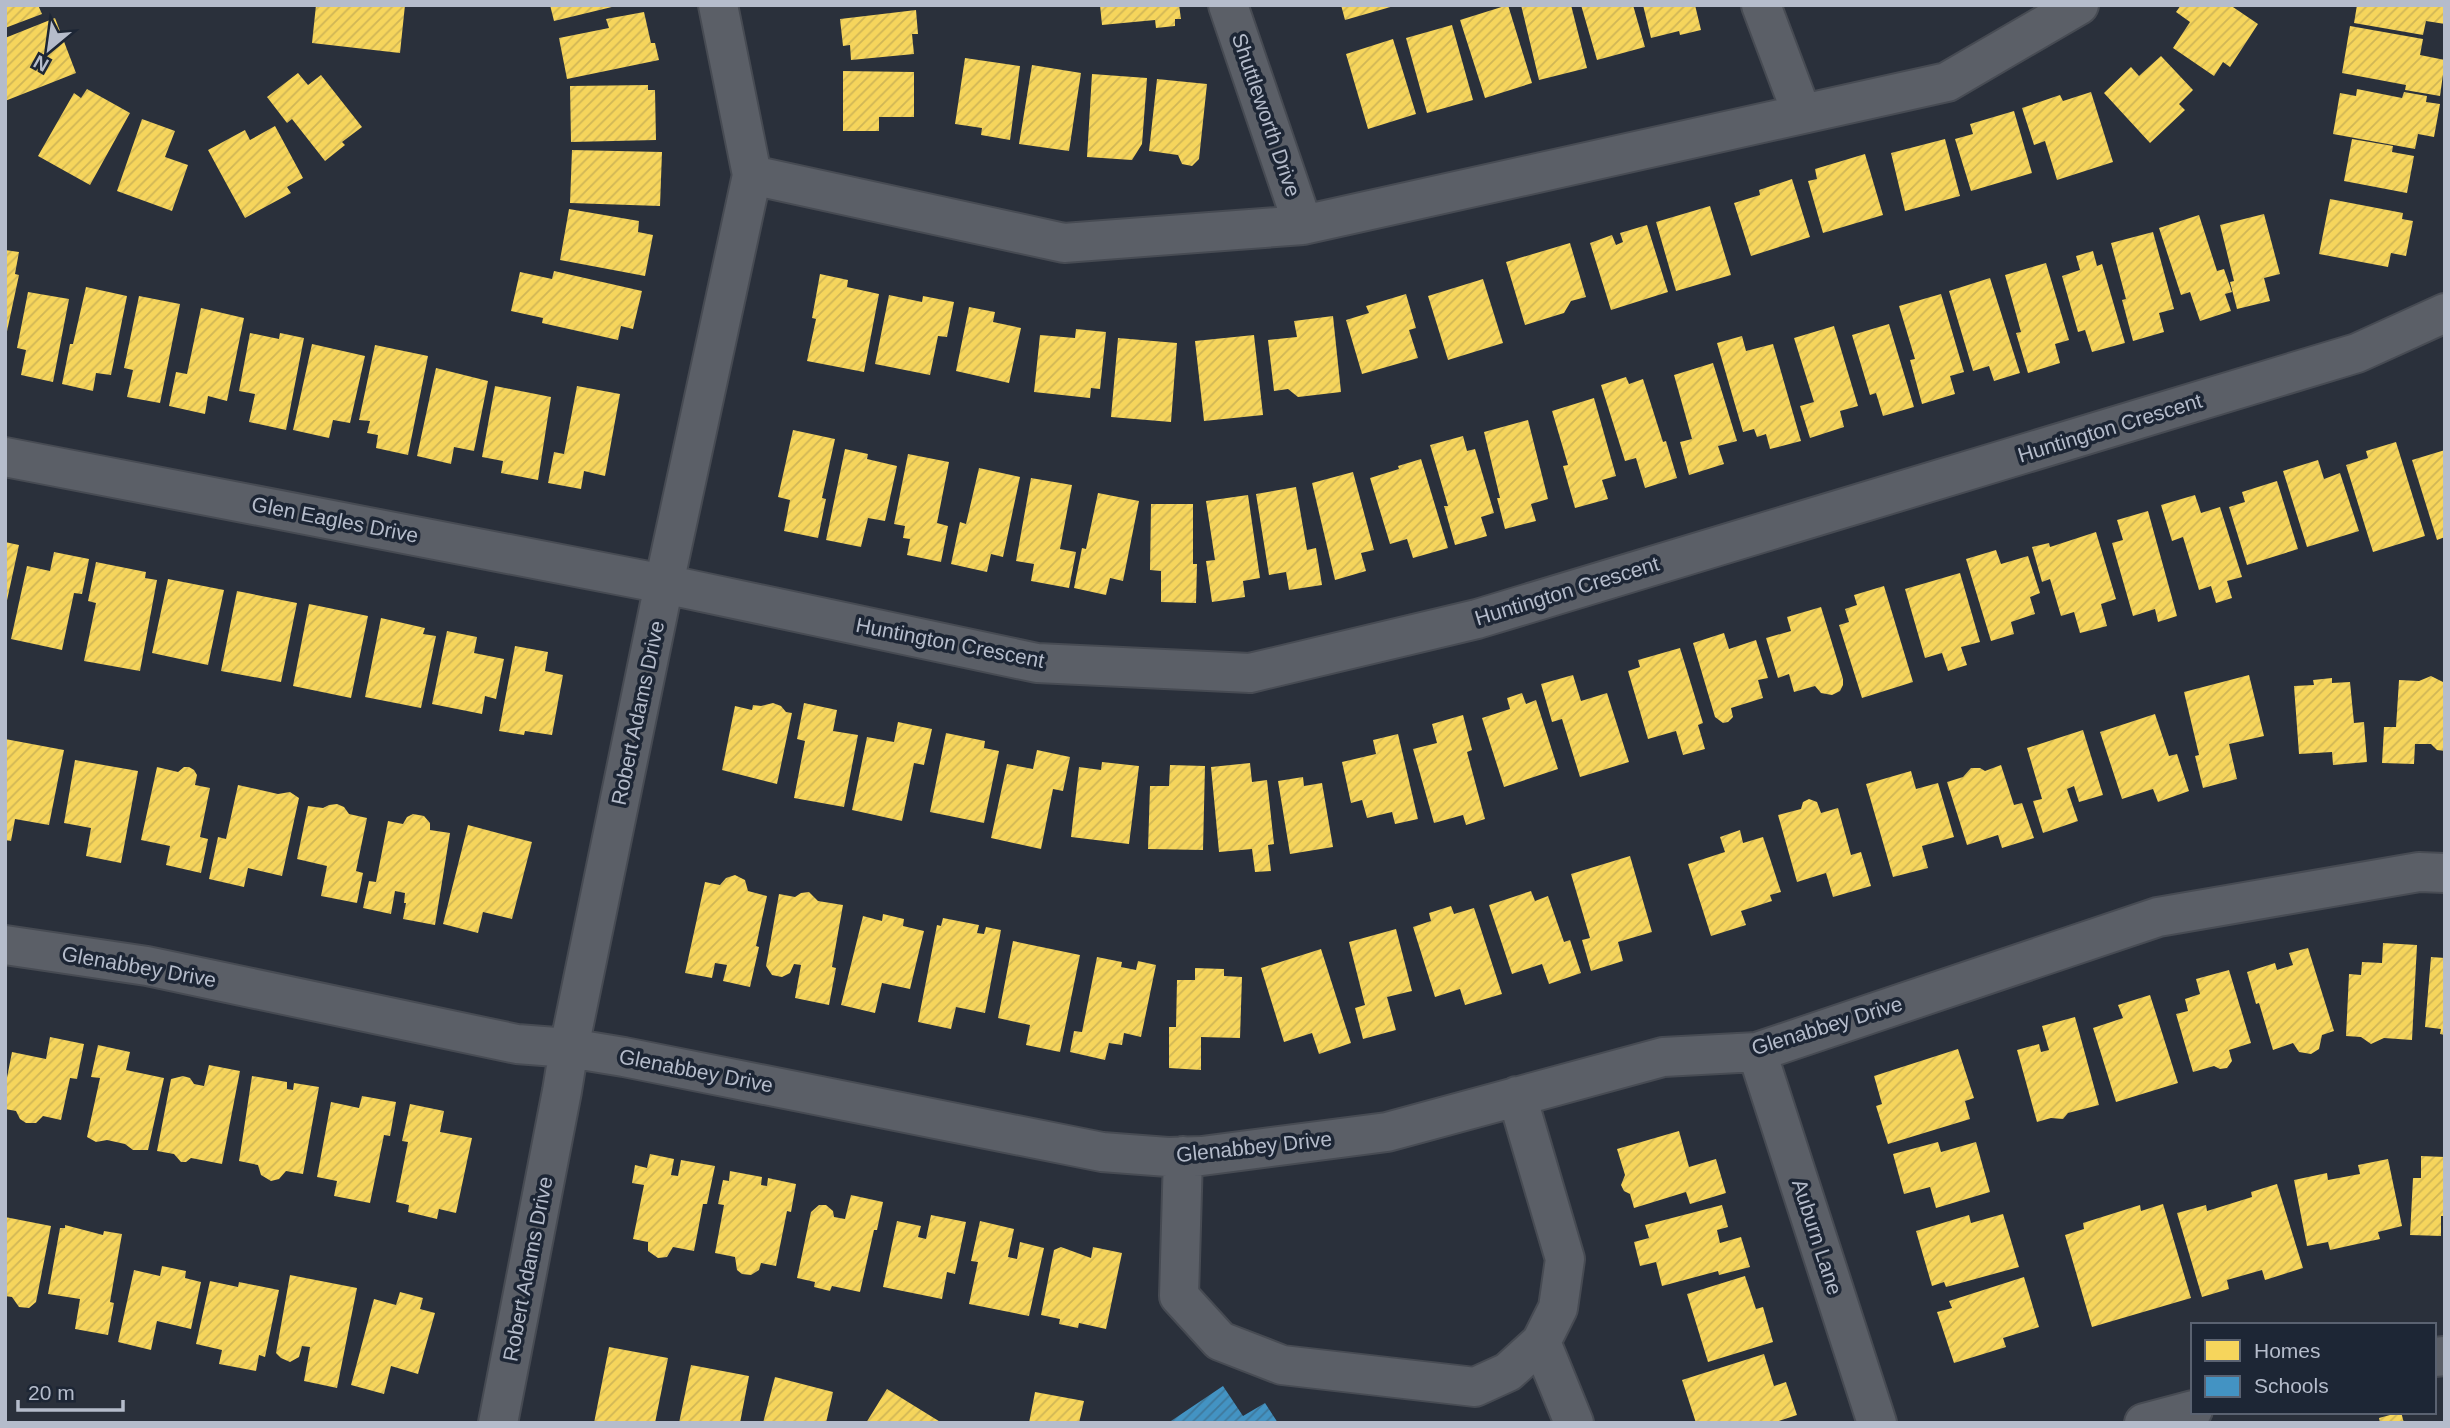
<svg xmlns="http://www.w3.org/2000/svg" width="2450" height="1428" viewBox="0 0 2450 1428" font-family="Helvetica,sans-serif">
  <defs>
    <pattern id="homes-hatch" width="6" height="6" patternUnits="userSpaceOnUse" patternTransform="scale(1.75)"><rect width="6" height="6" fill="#f6d55c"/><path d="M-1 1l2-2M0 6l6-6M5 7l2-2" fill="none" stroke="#d0b656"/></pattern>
    <pattern id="schools-hatch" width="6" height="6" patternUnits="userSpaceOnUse" patternTransform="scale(1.75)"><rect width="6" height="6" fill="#4393c3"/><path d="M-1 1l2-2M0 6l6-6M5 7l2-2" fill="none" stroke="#3f789b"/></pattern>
  </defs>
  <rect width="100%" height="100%" fill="#2a303b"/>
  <path fill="url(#homes-hatch)" d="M5 5H38L42 14 5 28Z
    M316 5H405L400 53 312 43Z
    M550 5H615L616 6 554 21Z
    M1100 5H1179L1181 19H1175V26L1156 28 1155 20 1102 25Z
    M1341 5H1393L1394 6 1345 20Z
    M1508 5 1532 83 1485 98 1460 20Z
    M1521 5H1571L1587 68 1539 80Z
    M1581 5H1633L1645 47 1597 60Z
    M1643 5H1695L1701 30 1680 35 1679 31 1651 38Z
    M2181 5H2230L2258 24 2230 67 2223 62 2214 76 2173 48 2190 22 2176 12Z
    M2357 5H2445V24L2426 21 2423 35 2354 23Z
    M916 10 918 34H912L914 54 851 60 850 45 843 46 840 19Z
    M644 12 651 43H655L659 60 567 79 559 38 609 28 606 19Z
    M55 18 76 73 5 101V38Z
    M1452 25 1473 100 1427 113 1406 38Z
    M2350 26 2423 39 2420 55 2445 60 2440 96 2405 90 2406 85 2342 73Z
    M1393 39 1416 114 1368 129 1346 54Z
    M2161 56 2193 90 2179 104 2185 110 2150 143 2104 93 2131 67 2139 76Z
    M965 58 1020 66 1010 140 981 135 982 128 955 124Z
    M1032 65 1081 73 1069 151 1019 144Z
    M843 71 914 72V117H879V131H843Z
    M298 73 308 85 321 75 362 127 342 142 345 145 325 161 292 119 287 123 267 97Z
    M1092 74 1147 78 1142 144 1132 160 1087 157Z
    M1157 79 1207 84 1199 159 1192 166 1182 164 1178 155 1149 151Z
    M648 85V90H655L656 140 571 142 570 86Z
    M87 89 130 113 90 185 38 156 74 93 81 98Z
    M2357 89 2402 98 2404 92 2427 96 2426 102 2440 104 2434 137 2418 134 2415 149 2333 134 2340 93 2356 96Z
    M2091 92 2113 162 2057 180 2045 141 2034 145 2022 108 2060 95 2063 101Z
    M2014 111 2032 173 1971 191 1955 139 1973 134 1970 124Z
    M142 119 175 131 165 157 188 165 172 211 117 191Z
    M275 126 303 178 287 187 291 193 245 218 208 150 245 130 250 140Z
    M1945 139 1960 196 1905 211 1891 153Z
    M2352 139 2393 146 2392 152 2414 156 2407 193 2344 181Z
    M572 150 662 152 660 206 570 203Z
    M1865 154 1883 215 1823 233 1808 181 1817 179 1815 169Z
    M1792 179 1810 237 1751 256 1734 203 1760 195 1759 190Z
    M2330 199 2403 213 2402 219 2413 221 2406 256 2391 253 2388 267 2319 254Z
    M1710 206 1731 275 1676 291 1656 222Z
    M569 209 639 221 638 232 653 235 645 276 560 260Z
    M2264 214 2280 274 2264 278 2270 301 2237 309 2230 282 2234 281 2220 225Z
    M2199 215 2217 271 2224 269 2232 292 2225 294 2231 311 2200 321 2190 292 2181 295 2159 228Z
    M1647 225 1668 292 1611 310 1590 243 1612 235 1616 245 1623 242 1620 233Z
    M2153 232 2174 309 2159 313 2164 332 2133 341 2122 300 2126 299 2111 243Z
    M1570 243 1586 297 1571 301 1564 313 1525 325 1506 262Z
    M5 250 19 252 15 274 19 275 6 336Z
    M2093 251 2097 266 2102 264 2125 343 2092 352 2085 330 2078 332 2062 276 2080 270 2076 256Z
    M2046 263 2069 340 2055 344 2060 363 2028 373 2016 333 2021 332 2005 275Z
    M554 271 642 291 633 329 621 326 618 340 542 323 543 318 511 311 520 272 552 279Z
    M820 274 848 280 847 287 879 294 864 372 807 361 816 319 812 318Z
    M1990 278 2020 373 1994 381 1989 366 1973 371 1949 291Z
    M1483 279 1503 343 1448 360 1428 296Z
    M86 287 127 296 111 375 96 373 93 391 62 384 70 344H73Z
    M28 292 69 299 53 382 21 375 26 350 17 348Z
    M1406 294 1416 328 1409 330 1418 358 1362 374 1346 320 1369 313 1366 306Z
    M1941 294 1964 372 1950 376 1955 394 1922 404 1910 360 1915 359 1899 306Z
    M889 295 922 302 923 296 954 302 947 337 938 336 930 375 875 364Z
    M139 296 180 304 160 403 127 397 133 370 124 368Z
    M969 307 995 312 993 322 1021 328 1009 383 956 371Z
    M201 308 244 318 227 401 208 396 205 414 169 406 176 372 187 374Z
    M1333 316 1341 392 1298 397 1288 389 1274 391 1268 340 1297 337 1294 321Z
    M1889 324 1914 407 1883 416 1876 393 1870 395 1852 335Z
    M1834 326 1858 406 1840 411 1844 427 1810 438 1800 406 1814 402 1794 338Z
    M1076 329 1106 332 1100 389 1091 388 1090 398 1034 392 1040 335 1075 338Z
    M250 333 279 339 280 333 304 338 286 430 249 422 255 394 239 391Z
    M1254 335 1263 415 1204 421 1195 341Z
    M1742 336 1746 351 1773 344 1801 441 1770 449 1766 434 1757 437 1754 429 1743 432 1717 343Z
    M1118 338 1177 343 1171 422 1111 417Z
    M312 344 365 356 350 423 333 420 329 438 293 430Z
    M375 345 428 356 408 455 376 448 378 435 367 433 370 421 359 420Z
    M1713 363 1737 441 1718 446 1724 464 1689 475 1680 442 1692 439 1674 375Z
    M436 368 488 381 474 451 454 447 451 464 417 456Z
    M1626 377 1629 384 1643 379 1663 442 1666 441 1677 478 1645 488 1636 458 1625 461 1601 385Z
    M495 386 551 397 538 480 501 473 503 461 482 457Z
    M577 386 620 394 605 476 584 471 581 489 548 483 554 452 564 454Z
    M1594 398 1616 476 1602 480 1608 499 1575 508 1563 466 1568 465 1552 411Z
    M1528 420 1548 499 1531 504 1536 521 1505 529 1497 498H1500L1484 432Z
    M793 430 835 439 822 498 826 499 818 538 784 531 790 500 778 497Z
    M1463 436 1467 451 1475 449 1494 513 1481 517 1487 536 1455 545 1444 506H1448L1430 445Z
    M2396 442 2425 536 2373 552 2346 465 2368 458 2366 451Z
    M845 449 868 454 867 459 897 466 885 521 868 518 861 547 826 540Z
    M2445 450V537L2437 540 2412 460Z
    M908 454 949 462 937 523 948 526 941 562 907 555 910 539 903 538 905 526 894 524Z
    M1421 459 1448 548 1413 558 1407 539 1390 544 1370 478 1399 469 1398 466Z
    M2318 460 2324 479 2340 473 2359 531 2307 547 2283 471Z
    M979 468 1020 477 1003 557 991 554 987 572 951 564 960 522 966 524Z
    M1353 472 1374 550 1361 553 1366 571 1335 580 1312 483Z
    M1031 478 1072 485 1060 549 1076 552 1069 588 1031 581 1034 564 1016 561Z
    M2277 481 2298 549 2247 565 2229 507 2245 502 2242 492Z
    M1296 487 1307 550 1316 548 1322 585 1289 590 1286 572 1269 575 1256 494Z
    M1098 493 1139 501 1123 581 1110 578 1106 595 1074 588 1082 548 1086 549Z
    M1248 495 1260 578 1243 581 1245 597 1212 602 1206 561 1215 560 1206 501Z
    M2195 495 2201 513 2220 507 2242 577 2227 581 2232 598 2216 603 2211 586 2199 590 2183 537 2172 541 2161 505Z
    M1151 504H1193V564H1197L1196 603 1161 602V571L1150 570Z
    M2148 511 2177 616 2158 622 2155 609 2133 616 2112 543 2123 540 2117 520Z
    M2096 532 2116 599 2101 604 2107 626 2080 633 2074 612 2061 616 2050 579 2042 582 2032 547 2049 543 2050 547Z
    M5 542 19 545 6 605H5Z
    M1996 550 2001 564 2028 556 2040 593 2030 597 2035 614 2011 622 2014 634 1991 641 1966 559Z
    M54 552 89 559 82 594 74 593 62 650 11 639 27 566 50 571Z
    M96 562 146 572 145 578 157 580 140 671 84 661 96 603 88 601Z
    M1960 573 1980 642 1961 647 1967 665 1948 671 1942 653 1925 658 1905 589Z
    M168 579 224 590 208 665 152 653Z
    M1884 586 1913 682 1862 698 1839 625 1849 622 1845 609 1857 605 1854 595Z
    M237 591 297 603 281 682 221 671Z
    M309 604 368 616 351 698 293 686Z
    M1821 607 1843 679V685L1840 691 1832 695 1821 693 1815 686 1794 692 1789 674 1778 678 1766 638 1791 631 1787 617Z
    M381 618 425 628 423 634 436 636 421 708 365 697Z
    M447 631 477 637 474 653 504 659 496 699 485 696 482 714 432 704Z
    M1724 633 1729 649 1756 640 1768 678 1758 680 1763 698 1731 708 1733 717 1728 722 1723 723 1715 717 1693 643Z
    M515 646 548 652 545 671 563 675 552 735 525 731 524 735 499 731Z
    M1680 648 1703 723 1698 725 1705 749 1683 755 1676 731 1648 739 1628 671 1640 667 1638 660Z
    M1573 675 1581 701 1607 693 1629 762 1580 777 1562 719 1552 722 1541 684Z
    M2249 675 2264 736 2229 744 2237 779 2203 788 2195 756 2199 755 2184 692Z
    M2431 676 2445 683V751L2437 750 2431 744H2415L2414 764 2382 763 2384 727H2396L2399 680 2419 681Z
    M2332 678V683L2350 682 2354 723 2364 722 2367 762 2333 765 2332 752 2299 754 2294 686 2314 685 2313 680Z
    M1522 693 1526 704 1536 700 1558 769 1504 787 1482 718 1510 709 1507 698Z
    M773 703 781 706 786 712 792 713 777 784 722 770 735 706 752 710 753 705 761 706Z
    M804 703 837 710 833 731 858 735 844 807 794 798 805 741 797 739Z
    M2155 714 2169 756 2177 754 2189 791 2158 802 2153 789 2122 799 2100 732Z
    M1463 715 1472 750 1467 752 1485 819 1466 825 1463 815 1434 823 1413 749 1437 743 1432 724Z
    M898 722 932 729 924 765 914 763 902 821 852 810 867 737 894 742Z
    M2083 730 2103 795 2079 802 2074 786 2067 789 2078 821 2043 833 2033 801 2042 799 2027 748Z
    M946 733 985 741 984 748 999 751 984 823 930 812Z
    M1398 734 1418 819 1395 824 1392 812 1367 818 1362 800 1351 803 1342 762 1376 754 1373 740Z
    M5 739 64 750 49 825 15 819 11 841 5 840Z
    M1037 750 1070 757 1063 791 1053 789 1041 849 991 838 1007 764 1033 769Z
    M75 760 138 771 121 863 86 856 91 828 64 823Z
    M1102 762 1139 766 1129 844 1071 837 1079 767 1101 770Z
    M1250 763 1252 782 1267 780 1274 844 1268 845 1271 871 1255 872 1252 849 1219 852 1211 767Z
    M1170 765 1205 766 1203 850 1148 849 1150 786H1169Z
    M2001 765 2014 805 2022 803 2034 838 2002 848 1998 835 1967 845 1947 782 1963 777 1971 768H1980L1985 771Z
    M157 767 178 772 184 767H189L194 770 197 775 195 785 210 788 200 837 208 839 201 873 166 865 170 846 141 840Z
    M1911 771 1916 789 1938 783 1954 837 1922 846 1928 868 1893 877 1866 784Z
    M1303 777 1304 786 1322 783 1333 847 1290 854 1278 781Z
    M238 785 278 794 290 792 299 798 282 876 248 868 244 887 209 879 218 837 226 839Z
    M1809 799 1817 802 1821 813 1838 808 1851 855 1861 852 1871 886 1833 897 1826 873 1797 882 1778 815 1801 809 1803 802Z
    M337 804 344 807 349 814 367 818 356 871 363 873 357 903 321 896 327 866 297 859 308 806 323 808 329 805Z
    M413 814 424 816 430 823V830L450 833 435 925 403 919 406 903H404L405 893 395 891 391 914 363 908 369 881 376 882 388 821 403 824 407 817Z
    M468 825 532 842 512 919 483 912 478 933 443 924Z
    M1740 830 1743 843 1763 837 1781 892 1770 895 1772 901 1741 911 1746 925 1711 936 1688 864 1725 852 1720 837Z
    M1630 856 1652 932 1618 942 1623 961 1591 971 1582 940 1590 938 1571 874Z
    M735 875 745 880 748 891 767 896 756 946 759 947 750 987 723 981 727 965 715 963 712 978 685 973 705 882 720 885 726 878Z
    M1531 891 1535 901 1548 896 1564 942 1570 940 1581 973 1549 984 1542 964 1512 974 1489 905Z
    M809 892 818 901 843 905 832 967 836 968 829 1005 795 998 801 965 794 964 790 973 782 977 772 975 766 966 779 894 795 897 801 893Z
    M1451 906 1454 914 1474 908 1502 994 1465 1005 1460 989 1435 997 1413 927 1431 921 1429 913Z
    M883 914 904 919 903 926 924 931 910 989 882 983 875 1013 841 1005 863 916 882 921Z
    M943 918 979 925 977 933 984 934 986 927 1001 930 985 1013 956 1007 951 1029 918 1022 937 925 941 926Z
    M1396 929 1412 991 1387 997 1396 1030 1363 1039 1355 1008 1365 1005 1349 942Z
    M1013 941 1080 955 1060 1052 1026 1045 1030 1025 998 1018Z
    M2383 943 2417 945 2412 1040 2384 1038 2371 1044 2361 1037 2346 1036 2349 974 2361 975 2362 962 2382 963Z
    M2308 948 2334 1031 2322 1035 2319 1049 2311 1054 2299 1052 2293 1043 2273 1050 2259 1003 2256 1004 2247 972 2275 963 2277 970 2293 965 2289 953Z
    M1321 949 1351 1043 1319 1054 1312 1033 1284 1042 1261 968Z
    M1097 957 1122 962 1121 967 1136 970 1138 961 1156 965 1141 1037 1124 1033 1122 1045 1109 1043 1105 1060 1070 1052 1074 1031 1082 1032Z
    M2431 957 2445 958V1035L2440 1034 2441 1029 2425 1027Z
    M1195 968 1224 969V976L1242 977 1240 1038 1201 1037V1070L1169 1068V1027H1176L1177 980H1195Z
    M2229 970 2251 1043 2229 1050 2232 1061 2227 1068 2220 1069 2214 1066 2193 1072 2176 1014 2188 1011 2185 999 2200 994 2196 979Z
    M2150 995 2178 1083 2116 1102 2093 1028 2123 1018 2118 1005Z
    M2075 1017 2099 1105 2068 1113 2063 1119 2051 1118 2037 1122 2017 1050 2039 1044 2041 1052 2049 1050 2042 1026Z
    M50 1037 84 1044 77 1079 70 1078 61 1120 43 1116 36 1123H26L20 1119 16 1111 5 1109V1088L12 1052 46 1059Z
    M98 1045 130 1052 126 1070 164 1078 148 1150H133L125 1144 107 1140 96 1142 87 1137 100 1078 91 1077Z
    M1958 1049 1974 1098 1965 1101 1970 1119 1888 1144 1876 1106 1882 1104 1874 1076Z
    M209 1065 240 1071 222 1164 191 1158 186 1162H181L174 1154 157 1151 171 1079 183 1076 190 1078 194 1084 204 1086Z
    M252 1076 287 1082V1089L293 1090 294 1083 319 1087 303 1174 286 1171 279 1179 271 1181 261 1175 258 1165 239 1161Z
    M362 1096 396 1102 390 1136 384 1135 370 1203 334 1196 337 1181 317 1177 331 1102 359 1108Z
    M410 1104 444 1111 440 1132 472 1138 456 1213 439 1209 437 1219 408 1212 409 1205 396 1202 408 1142 402 1141Z
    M1679 1131 1689 1167 1716 1159 1726 1193 1690 1204 1686 1192 1634 1208 1630 1194 1624 1191 1621 1185 1625 1175 1617 1149Z
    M1938 1142 1941 1152 1976 1142 1990 1192 1936 1208 1930 1187 1904 1194 1893 1154Z
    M650 1154 674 1159 671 1175 678 1176 681 1160 715 1166 707 1204H703L694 1251 673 1247 667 1257 658 1258 648 1251V1242L633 1239 644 1185 632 1183 635 1165 647 1168Z
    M2421 1156 2445 1157V1216H2441V1236L2410 1235 2413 1178H2421Z
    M2388 1159 2402 1226 2378 1232 2380 1239 2357 1244 2330 1250 2328 1242 2307 1246 2294 1180 2327 1173 2328 1180 2360 1174 2358 1165Z
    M730 1171 762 1177 761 1185 767 1186 768 1178 796 1184 791 1212 787 1211 776 1266 761 1263 759 1270 751 1275 742 1274 737 1270 735 1257 715 1253 724 1205 718 1204 723 1180 729 1181Z
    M2277 1184 2303 1268 2265 1280 2262 1270 2227 1280 2229 1289 2202 1297 2177 1213 2206 1205 2207 1211 2252 1197 2251 1192Z
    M851 1195 883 1202 877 1230H874L860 1292 832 1286 830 1291 814 1287 815 1282 797 1278 811 1212 819 1205H826L833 1211 834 1217 845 1219Z
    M2163 1204 2191 1298 2092 1327 2065 1235 2084 1229 2083 1223 2140 1205 2141 1211Z
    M1722 1205 1728 1227 1717 1230 1720 1243 1741 1237 1750 1267 1719 1275 1718 1271 1662 1286 1656 1262 1640 1266 1634 1242 1649 1238 1645 1225Z
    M2003 1214 2019 1267 1946 1287 1944 1282 1932 1286 1916 1231 1969 1215 1971 1223Z
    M931 1215 966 1222 955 1274 947 1272 942 1299 883 1287 897 1221 921 1226 918 1237 926 1239Z
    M5 1217 51 1226 36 1302 29 1308 19 1307 12 1297 5 1296Z
    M980 1221 1014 1229 1008 1257 1017 1259 1020 1242 1044 1248 1029 1316 969 1304 978 1262 971 1261Z
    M65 1225 103 1235 104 1231 122 1234 110 1302 114 1303 108 1335 75 1329 80 1299 48 1294 60 1228H65Z
    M1061 1247 1091 1258 1093 1247 1122 1253 1106 1329 1079 1323 1078 1328 1059 1324 1060 1319 1041 1315 1054 1250Z
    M162 1266 186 1271 185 1278 201 1282 191 1329 157 1321 151 1350 118 1342 134 1270 160 1276Z
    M290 1275 357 1288 337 1388 304 1381 310 1347 302 1346 299 1357 290 1362 281 1358 276 1353Z
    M1745 1276 1756 1309 1763 1307 1773 1342 1708 1362 1687 1294Z
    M2024 1277 2039 1327 2003 1338 2006 1347 1954 1363 1937 1312 1952 1308 1949 1301Z
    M210 1281 238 1287 239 1282 279 1290 265 1357 259 1355 256 1371 219 1364 222 1350 196 1344Z
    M400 1292 423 1298 420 1309 435 1313 418 1374 391 1366 384 1394 351 1385 374 1299 396 1305Z
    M609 1347 668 1358 655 1423H594Z
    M1764 1354 1774 1386 1786 1382 1797 1415 1773 1423H1696L1682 1380Z
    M691 1365 749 1376 740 1423H679Z
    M775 1377 833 1392 826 1423H763Z
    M887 1389 942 1423H866Z
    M1035 1392 1084 1401 1079 1423H1029Z
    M2401 1412 2404 1423H2380L2379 1418Z"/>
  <path fill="url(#schools-hatch)" d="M1223 1386 1243 1416 1265 1403 1278 1423H1168Z"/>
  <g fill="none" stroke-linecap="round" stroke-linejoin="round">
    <defs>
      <path id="minor" d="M1228 5 1303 225
        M1761 5 1802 114
        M752 175 1064 243 1303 225 1947 82 2079 5
        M5 457 664 584 1037 663 1250 673 1477 619 2357 353 2445 313
        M5 945 147 966 517 1044 569 1048 624 1057 1102 1152 1168 1157 1202 1156 1387 1132 1663 1057 1757 1052 2158 917 2419 872 2445 873
        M1757 1052 1877 1423
        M1183 1156 1179 1296 1220 1341 1282 1365 1475 1387 1508 1372 1541 1342 1558 1308 1565 1259 1517 1096
        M1541 1342 1574 1423
        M2434 1357 2445 1356
        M498 1423 562 1091 569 1048 664 584 752 175 718 5
        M2144 1423 2193 1410"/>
    </defs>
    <use href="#minor" stroke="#474b53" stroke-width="42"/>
    <use href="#minor" stroke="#5b5f67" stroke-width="38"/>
  </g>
  <g text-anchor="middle" stroke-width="7" stroke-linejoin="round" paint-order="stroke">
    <g font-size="21" fill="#b5bccb" stroke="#1d2635">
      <text transform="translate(1266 115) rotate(71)" y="7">Shuttleworth Drive</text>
      <text transform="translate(2110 428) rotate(-17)" y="7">Huntington Crescent</text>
      <text transform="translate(335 520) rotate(11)" y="7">Glen Eagles Drive</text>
      <text transform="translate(1567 591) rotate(-17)" y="7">Huntington Crescent</text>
      <text transform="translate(950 643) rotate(11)" y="7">Huntington Crescent</text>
      <text transform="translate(638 713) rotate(-78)" y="7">Robert Adams Drive</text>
      <text transform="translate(139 967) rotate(10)" y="7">Glenabbey Drive</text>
      <text transform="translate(1827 1026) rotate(-17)" y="7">Glenabbey Drive</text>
      <text transform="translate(696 1071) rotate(11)" y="7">Glenabbey Drive</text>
      <text transform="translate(1254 1147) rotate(-6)" y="7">Glenabbey Drive</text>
      <text transform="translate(1817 1237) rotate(72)" y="7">Auburn Lane</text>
      <text transform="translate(528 1269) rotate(-79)" y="7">Robert Adams Drive</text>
    </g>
  </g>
  <rect width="2450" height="1428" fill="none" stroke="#b5bccb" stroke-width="14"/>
  <rect x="2191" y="1323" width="245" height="91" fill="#1d2635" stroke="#5a6271" stroke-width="2"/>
  <rect x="2205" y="1340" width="35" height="21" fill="#f6d55c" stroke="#5a6271" stroke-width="2"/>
  <text x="2254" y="1358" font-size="21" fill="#b5bccb">Homes</text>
  <rect x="2205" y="1376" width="35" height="21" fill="#4393c3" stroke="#5a6271" stroke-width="2"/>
  <text x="2254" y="1393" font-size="21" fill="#b5bccb">Schools</text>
  <g transform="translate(49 49) rotate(209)" stroke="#1d2635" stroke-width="5" paint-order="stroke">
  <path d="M0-5L12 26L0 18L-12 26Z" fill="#b5bccb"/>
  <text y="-10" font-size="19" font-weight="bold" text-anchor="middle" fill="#b5bccb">N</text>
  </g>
  <path d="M18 1400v10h105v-10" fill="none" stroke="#b5bccb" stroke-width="3.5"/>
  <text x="28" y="1400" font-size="21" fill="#b5bccb" stroke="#1d2635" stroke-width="5" paint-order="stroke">20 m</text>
</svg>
